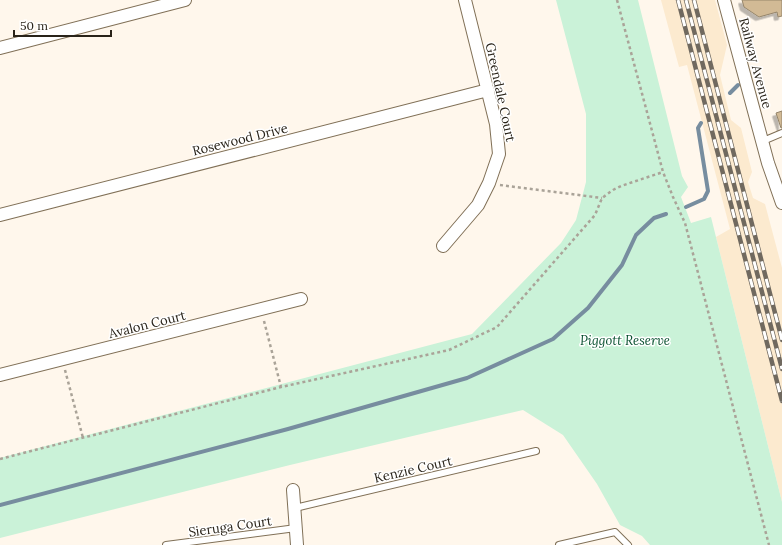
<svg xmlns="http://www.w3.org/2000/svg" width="782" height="545" viewBox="0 0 782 545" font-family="Lora,serif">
  <defs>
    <filter id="shadow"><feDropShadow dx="-3.5" dy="3.5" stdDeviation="0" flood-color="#0004"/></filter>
  </defs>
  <rect width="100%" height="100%" fill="#fff7ec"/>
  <path fill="#fceacf" d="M661 0H715L727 45 720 75 731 120 741 128 752 172 748 182 753 198 765 204 782 268V502L716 237 730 229 687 65 679 67Z"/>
  <path fill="#caf2d8" d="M556 0H638L682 176 688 187 681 197 691 223 711 217 782 502V545H650L642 536 620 525 597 484 563 435 523 410 290 465 0 538V458L472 334 561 243 576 220 586 182V114Z"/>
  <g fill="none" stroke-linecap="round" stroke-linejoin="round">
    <path stroke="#778d9f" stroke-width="4" d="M730 93 738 85
      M686 207 704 199 708 191 698 128 701 123
      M0 505 288 429 467 378 553 339 588 308 622 265 636 235 654 218 666 214"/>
  </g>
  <path fill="#d2ba95" stroke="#95856b" filter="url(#shadow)" d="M742 0H782V16L778 17 777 12 759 17 744 7Z
    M782 111V128H781L776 113Z"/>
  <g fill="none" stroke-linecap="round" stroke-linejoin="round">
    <defs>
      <path id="service" d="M763 141 782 133
        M295 508 536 451
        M166 545 296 528
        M559 545 615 532 628 545"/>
      <path id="minor" d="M724 0 768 163 782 203
        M0 48 185 0
        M0 215 488 90
        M443 246 478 205 489 183 499 154 496 124 465 0
        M0 375 301 299
        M293 490 297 545"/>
    </defs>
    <use href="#service" stroke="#807057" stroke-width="8"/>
    <use href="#minor" stroke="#807057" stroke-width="14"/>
    <path stroke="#aaa398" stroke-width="2.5" stroke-dasharray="3 3" stroke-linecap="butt" d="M617 0 663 172 673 197 685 223 769 545
      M500 185 602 198
      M264 321 281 387
      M65 370 83 438
      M0 459 281 387 449 350 497 327 595 215 602 198 613 190 621 186 663 172"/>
    <use href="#service" stroke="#fff" stroke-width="6"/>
    <use href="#minor" stroke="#fff" stroke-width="12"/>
    <defs>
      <path id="rail" d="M678 0 782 401
        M686 0 782 369
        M694 0 782 340"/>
    </defs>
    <use href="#rail" stroke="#70695f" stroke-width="4.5"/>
    <use href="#rail" stroke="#fff" stroke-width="3" stroke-dasharray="9" stroke-linecap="butt"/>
  </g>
  <g text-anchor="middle" stroke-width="3" stroke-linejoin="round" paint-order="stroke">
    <g font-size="13" fill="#292319" stroke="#fff">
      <text transform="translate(756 63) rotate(75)" y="5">Railway Avenue</text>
      <text transform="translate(501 92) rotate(78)" y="5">Greendale Court</text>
      <text transform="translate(240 139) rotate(-14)" y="5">Rosewood Drive</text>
      <text transform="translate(147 324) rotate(-14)" y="5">Avalon Court</text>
      <text transform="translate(413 469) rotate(-13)" y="5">Kenzie Court</text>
      <text transform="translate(230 526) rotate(-8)" y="5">Sieruga Court</text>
    </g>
    <g font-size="13" font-style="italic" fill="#095130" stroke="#fff">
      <text x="625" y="345">Piggott Reserve</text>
    </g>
  </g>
  <path d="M14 30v6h97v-6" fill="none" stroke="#292319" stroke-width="2"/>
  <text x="20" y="30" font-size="12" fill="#292319" stroke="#ffffff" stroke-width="3" paint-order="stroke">50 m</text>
</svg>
